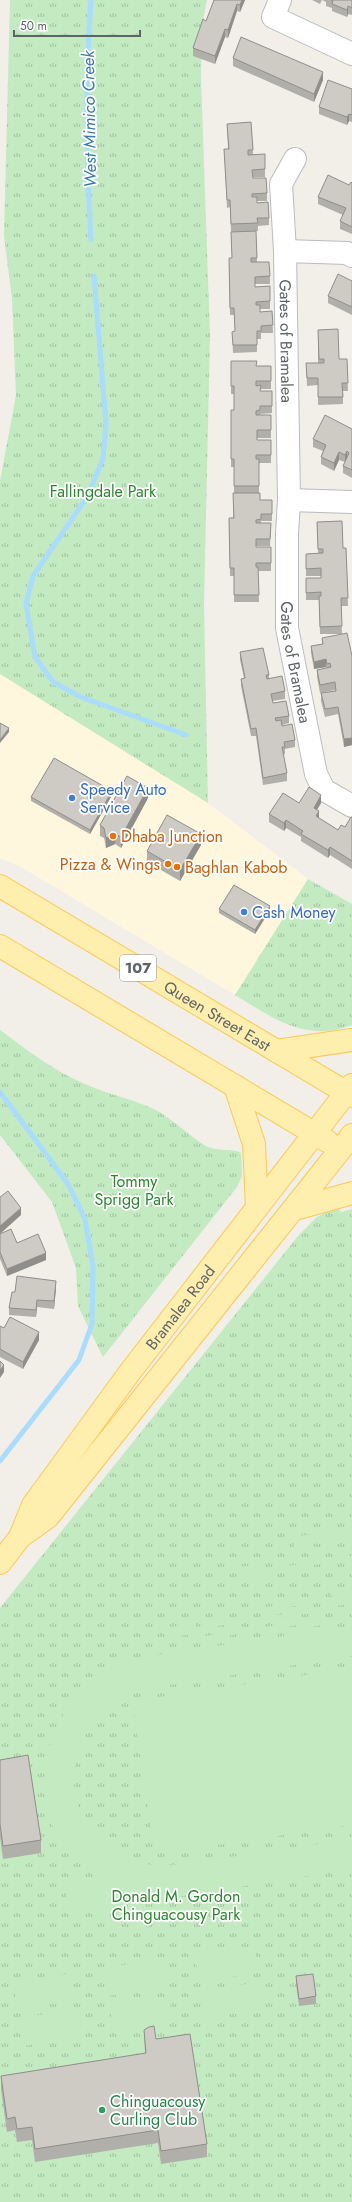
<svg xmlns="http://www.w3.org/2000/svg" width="352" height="2202" viewBox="0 0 352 2202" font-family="Jost,sans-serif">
  <defs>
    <pattern id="grass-tufts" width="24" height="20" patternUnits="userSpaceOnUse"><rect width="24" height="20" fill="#c3eac1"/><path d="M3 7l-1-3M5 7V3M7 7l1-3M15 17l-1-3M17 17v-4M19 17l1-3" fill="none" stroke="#a2c1a1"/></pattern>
  </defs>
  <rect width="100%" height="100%" fill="#f1efe7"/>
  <path fill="#fff6de" d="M0 674 208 803 308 879 235 995 21 867 0 858Z"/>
  <path fill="url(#grass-tufts)" d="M10 0H207L202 25 201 78 210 336 204 606 208 803 0 674V481L16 395 12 299 4 236Z
    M308 879 352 904V1025C307 1043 272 1018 235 995Z
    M0 1030C27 1050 54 1071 85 1084 107 1094 132 1099 154 1109 173 1119 188 1135 206 1146 217 1152 235 1148 241 1153L242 1176 237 1187 103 1357 78 1306 76 1268 52 1202 0 1135Z
    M338 1206 341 1212 352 1209V2202H0V1608L298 1236 317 1217Z"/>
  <path fill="#c3eac1" d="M352 1528V1538L294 1547 293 1537Z
    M352 1556V1559L262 1573 263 1580 243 1583 240 1567 261 1564 262 1570Z
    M352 1590V1604L333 1606 332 1601 239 1614 238 1611 332 1598 331 1593Z
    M324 1608V1611L196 1629V1634L171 1637 170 1627 195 1623 196 1627Z
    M322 1615 323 1625 298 1629V1625L199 1640 198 1637 297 1622V1619Z
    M352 1626V1656L131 1691C116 1700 101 1709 91 1724 47 1791 93 1872 175 1865L352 1839V1869L69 1914 65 1884 97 1878C83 1866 69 1855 59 1839 28 1784 50 1706 102 1674 114 1666 128 1662 142 1657Z
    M352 1668V1825L155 1854 132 1701Z
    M254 1946 258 1973 199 1982 195 1955Z
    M163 1959 168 1987 108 1996 104 1968Z
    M72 1973 76 2000 17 2009 13 1982Z
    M260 1982 263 2009 204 2018 200 1991Z
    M169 1996 173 2023 114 2032 109 2005Z
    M78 2009 82 2037 23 2046 19 2018Z"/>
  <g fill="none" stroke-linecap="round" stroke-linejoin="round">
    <path stroke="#a9dcff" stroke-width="5" d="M91 0C85 79 86 160 91 239
      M89 165 93 180
      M94 276 106 423 103 459 87 497 33 576 26 604 35 657 53 682 81 697 186 735
      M0 1092 68 1184 85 1219 93 1266 92 1324 79 1360 0 1461"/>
    <defs>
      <g id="minor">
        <path d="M280 0 273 17 352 54"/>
        <path d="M285 251 281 184 295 159"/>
        <path id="s1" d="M352 256 347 253 285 251 289 500 287 534V628L316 774 324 790 352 806"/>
        <path d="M289 500 352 502"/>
      </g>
      <g id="major">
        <path id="s2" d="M0 886 352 1096"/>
        <path d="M0 946 327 1141"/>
        <path d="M276 1051 352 1040"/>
        <path d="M235 1086 254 1144 257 1208"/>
        <path d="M295 1209 352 1193"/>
        <path id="s3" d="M20 1537 33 1505 130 1372 352 1085"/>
        <path d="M0 1563 20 1537 48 1517 352 1135"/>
      </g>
    </defs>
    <use href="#minor" stroke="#b9bcc1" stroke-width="24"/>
    <use href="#major" stroke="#fdc854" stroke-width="24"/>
    <use href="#minor" stroke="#fff" stroke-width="22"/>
    <use href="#major" stroke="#ffefae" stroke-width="22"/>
  </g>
  <path fill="#b1afa9" d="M214 0H245L240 12 237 11 228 38 225 37 215 64 193 56V48L206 21Z
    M312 0H352V15L348 14 347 17 332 11V8L326 6V2L322 0 320 4Z
    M233 58 323 80 314 102 233 66Z
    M352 89V122L349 121 347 125 319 114V107Z
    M251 122 253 154 265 169V177H253V178L267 193V201H257V203L269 218V225L258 226V231H248H256L257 262 270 276V284H255V287L270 286V309H260V312L272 311 273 333H261V339H257V352L233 353 232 332 235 331 234 315H230L229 266 232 258 231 232 230 207 227 208 224 149H228L227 124Z
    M352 183V234L340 229V221L343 215 318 204V197L349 185Z
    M352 281V315L328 303V296Z
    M318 330 339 359H347L348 391H343V404L318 405V385L307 386 306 363H318Z
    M231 361 257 366H271V389H260V391H272V413L260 414V415H271V438H257V440H271V463H259V493L260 500H272V521H261V523H271L270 546H256V547H271V571H258L259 602H234V576H230L229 518H233L234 493V467H231V410H234V394H231Z
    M352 429V478L343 473V466L345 462 339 460 334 471 321 464V457L323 451 313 447V439Z
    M317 522 343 548H346L348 606H341L342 634H320L319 600H306V578H321V576H306V554L318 553Z
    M322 638 352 656V745L344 747 338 714 325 717 321 701V693L335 691V690L320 693 317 677V670L326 668V667L314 669 311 653V646L322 644Z
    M240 652 269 675V679L285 691V699L272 701 273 703 289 716V723L282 725V726L295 740V747L285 749V754L283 755 287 773V781L263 785 256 736H251L241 686V679L244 678 240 660Z
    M112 795 90 834 31 801V797Z
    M148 798 121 848 115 844 106 848 104 838 100 836V825Z
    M299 803H321L317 809 319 818 338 830 345 827 352 817V869L330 855 328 858 301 841V837L286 828 284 831 269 822V814Z
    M201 845 180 881 147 862V851Z
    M219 909 270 910 255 934 219 913Z
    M0 1234 17 1243 46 1260 7 1276 0 1259Z
    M56 1288 54 1309 37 1307 36 1317 9 1315V1308L15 1292Z
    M0 1326 4 1328 39 1340 23 1369 0 1357Z
    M0 1760 41 1840V1853L3 1859 0 1837Z
    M296 1976 316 1996V2004L299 2006 296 1984Z
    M144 2030 156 2039 207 2144V2157L161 2164 158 2143 35 2162 32 2140 17 2142 15 2130 7 2132 1 2089V2076L145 2054Z"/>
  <path fill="#908e8a" d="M242 0H245L240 12V5Z
    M237 4V11L228 38V30Z
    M348 6V14L347 17V10Z
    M225 29V37L215 64V56Z
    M323 72V80L314 102V94Z
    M349 114V121L347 125V117Z
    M347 451V459L345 462V455Z
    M339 452V460L334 471V463Z
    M326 659V667L314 669V662Z
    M9 728V732L0 743V740Z
    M352 738V745L344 747V739Z
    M148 788V798L121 848V837Z
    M112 791V795L90 834V830Z
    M321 795V803L314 815V808Z
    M319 811V818L316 816Z
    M286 820V828L284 831V823Z
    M115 834V844L106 848V838Z
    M201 834V845L180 881V870Z
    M330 847V855L328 858V850Z
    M270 906V910L255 934V930Z
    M21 1208V1215L0 1234V1226Z
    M46 1253V1260L7 1276V1269Z
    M56 1281V1288L54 1309V1301Z
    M37 1300V1307L36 1317V1310Z
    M39 1332V1340L23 1369V1362Z
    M4 1365V1372L0 1378V1370Z"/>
  <path fill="#cecbc5" stroke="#908e8a" d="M214 0H242L240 5 237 4 228 30 225 29 215 56 193 48 203 19 206 21Z
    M331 0H352V8L348 6 347 10 332 4 333 1Z
    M241 37 323 72 314 94 233 58Z
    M328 80 352 89V115L349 114 347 117 319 107Z
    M251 122 253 150H248V155L265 154V169L252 170 253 178H266L267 193 252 194V197H257V203L268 202 269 218H257L258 223 231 224 230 200H227L224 149H229L227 124Z
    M328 175 349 185 351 182 352 183V227L340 221 346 208 318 197Z
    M256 231 257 258H251V262H269L270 276 255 277V287L270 286V301L256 302V305H260V312L272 311 273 325 261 326V331H257V345H233L232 332 235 331 234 308H230L229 258H232L231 232Z
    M338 274 352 281V307L328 296Z
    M338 329 339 359H347L348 383H342L343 397H318V378H307L306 363H324V359H319L318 330Z
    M231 361H257L256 366H271V381H256V386L261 385 260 391H272V406H260V410L256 411V415H271V430H257V440H271V455H256V459H259V486H234V459H231V410H234V386H231Z
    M325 415 352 429V470L343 466 349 453 347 451 345 455 339 452 334 463 321 457 326 445 313 439Z
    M233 493H260V500H272V514H261V519L256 520V523H271L270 539H256V547H271V563H256V567H258L259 595H234V568H230L229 518H234Z
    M342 521 343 548H346L348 598H341L342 626 320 627 319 596H321V592L306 593V578H321V568L306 569V554L323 553V549H318L317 522Z
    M347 633 352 656V738L344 739 338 707 325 709 321 693 336 691 335 682 320 685 317 670 331 667 330 663 327 664 326 659 314 662 311 646 323 644 322 638Z
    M263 648 269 675H266L267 679 282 676 285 691 271 694 273 703 286 701 289 716 275 718 276 721 281 720 282 726 292 724 295 740 284 742 285 747H282L287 773 263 778 256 728 251 729 241 679 245 678 240 652Z
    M0 723 9 728 0 740Z
    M54 758 112 791 90 830 31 797Z
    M127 776 148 788 121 837 115 834 106 838 104 828 100 825Z
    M309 787 321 795 314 808 319 811 316 816 338 830 341 825 345 827 351 817H352V861L330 847 328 850 301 834 303 831 286 820 284 823 269 814 283 793 299 803Z
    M167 815 201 834 180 870 147 851Z
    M234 885 270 906 255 930 219 909Z
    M8 1191 21 1208 0 1226V1197Z
    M11 1229 17 1243 38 1234 46 1253 7 1269 0 1252V1234Z
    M17 1276 56 1281 54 1301 37 1300 36 1310 9 1308 12 1292H15Z
    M10 1317 39 1332 23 1362 0 1349V1326L4 1328Z
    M0 1361 4 1365 0 1370Z
    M28 1755 41 1840 3 1846 0 1824V1760Z
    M313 1974 316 1996 299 1999 296 1976Z
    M154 2026 156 2039 190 2034 207 2144 161 2151 158 2130 35 2149 32 2127 17 2129 15 2117 7 2119 1 2076 146 2053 144 2030 149 2027Z"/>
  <g fill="#3f7fe0" stroke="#fff" stroke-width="1.5">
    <circle cx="72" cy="798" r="4"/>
    <circle cx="244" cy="912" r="4"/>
  </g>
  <g fill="#e8710a" stroke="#fff" stroke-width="1.5">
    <circle cx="113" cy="836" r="4"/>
    <circle cx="168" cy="864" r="4"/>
    <circle cx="177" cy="867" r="4"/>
  </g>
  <circle fill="#2e9e5b" stroke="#fff" stroke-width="1.5" cx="102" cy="2110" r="4"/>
  <g text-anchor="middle" stroke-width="3.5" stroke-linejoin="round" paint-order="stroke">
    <rect fill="#fff" stroke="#8e9295" stroke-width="1" x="120" y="955" width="36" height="26" rx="3"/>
    <g font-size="15" font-weight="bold" fill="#5e6368">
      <text x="138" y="973">107</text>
    </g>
    <g font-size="16" fill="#5e6368" stroke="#fff">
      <text dy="6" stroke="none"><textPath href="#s1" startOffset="158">Gates of Bramalea</textPath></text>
      <text dy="6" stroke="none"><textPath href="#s1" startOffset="480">Gates of Bramalea</textPath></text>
      <text dy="6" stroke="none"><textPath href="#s2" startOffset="253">Queen Street East</textPath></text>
      <text dy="6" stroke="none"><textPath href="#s3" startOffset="281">Bramalea Road</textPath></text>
    </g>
    <g font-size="16" fill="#2e8730" stroke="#fff">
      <text x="103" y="497">Fallingdale Park</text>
      <text x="134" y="1187">Tommy<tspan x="134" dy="18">Sprigg Park</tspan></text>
      <text x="176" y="1902">Donald M. Gordon<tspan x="176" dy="18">Chinguacousy Park</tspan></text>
    </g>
    <g font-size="16" fill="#366cbe" stroke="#fff" text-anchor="start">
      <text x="80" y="795">Speedy Auto<tspan x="80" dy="18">Service</tspan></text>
      <text x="252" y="918">Cash Money</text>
    </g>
    <g font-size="16" fill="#c56008" stroke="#fff" text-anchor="start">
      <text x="121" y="842">Dhaba Junction</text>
      <text x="160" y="870" text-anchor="end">Pizza &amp; Wings</text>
      <text x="185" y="873">Baghlan Kabob</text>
    </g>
    <g font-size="16" fill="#27864d" stroke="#fff" text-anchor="start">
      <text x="110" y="2107">Chinguacousy<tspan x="110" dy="18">Curling Club</tspan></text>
    </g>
    <g font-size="17" font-style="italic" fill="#3978b2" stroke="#fff">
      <text transform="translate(89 119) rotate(-91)" y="6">West Mimico Creek</text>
    </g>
  </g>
  <path d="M14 30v6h126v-6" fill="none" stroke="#5e6368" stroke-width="2"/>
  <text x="20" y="30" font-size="12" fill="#5e6368" stroke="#ffffff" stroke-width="3" paint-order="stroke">50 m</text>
</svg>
